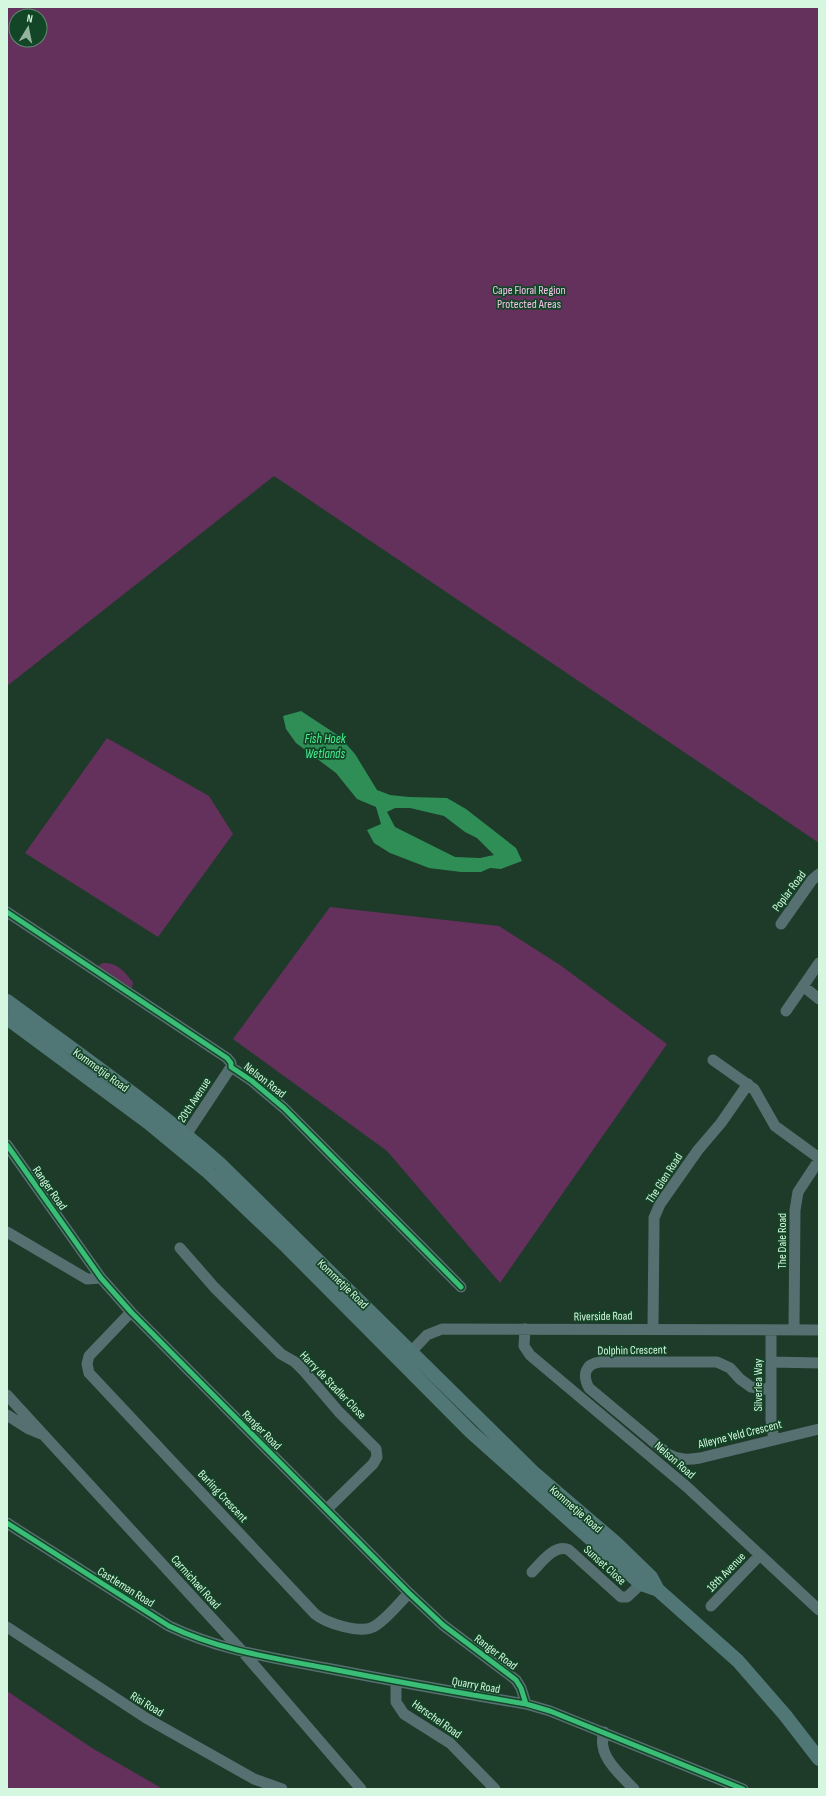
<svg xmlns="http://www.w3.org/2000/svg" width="826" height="1796" viewBox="0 0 826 1796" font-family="'Sofia Sans Condensed',sans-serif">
  <rect width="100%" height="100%" fill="#1e3a29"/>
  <path fill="#63315c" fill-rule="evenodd" d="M7 7H819V843L274 476 7 686ZM16 16H40V40H16Z
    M107 738 209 796 233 834 158 937 25 853Z
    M330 907 499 926 560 965 667 1044 500 1283 387 1151 233 1039Z
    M103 963C118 962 124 972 133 982L132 988 98 966Z
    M7 1691 92 1748 163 1789H7Z"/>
  <path fill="#2e8e56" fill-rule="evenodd" d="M301 711 339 736 355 754 377 790 390 795 409 797 447 798 466 809 516 848 522 861 501 869 490 868 481 872H461L429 868 390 853 374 843 367 830 381 824 376 807 357 799 336 773 296 743 286 729 283 716ZM395 808H410L444 816 465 832 477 838 494 855 480 858 455 857 395 827 387 812Z"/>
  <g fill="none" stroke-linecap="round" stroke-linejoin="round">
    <path stroke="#566f71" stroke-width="11" d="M7 912 227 1058 231 1063V1067L252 1081 284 1108 461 1287
      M781 924 812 880 819 874
      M803 986 819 999
      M786 1011 819 963
      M713 1060 754 1089 775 1126 819 1158
      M182 1141 231 1067
      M7 1145 101 1278 131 1312 409 1593 443 1625 516 1680 521 1688 526 1704
      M7 1232 87 1279 101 1278
      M180 1248 214 1287 281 1354 295 1362 303 1370 339 1412 376 1449 377 1457 373 1464 327 1509
      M131 1312 89 1356 87 1364 89 1373 315 1614C326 1623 360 1634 373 1627 385 1621 399 1603 409 1593
      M653 1328 654 1226V1218L660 1204 698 1150 721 1123 748 1084
      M525 1329 524 1346 530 1355 687 1487 819 1610
      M794 1329 795 1210 798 1192 819 1160
      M771 1330V1420L774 1440
      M406 1357 427 1335 442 1329 819 1330
      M771 1362 819 1363
      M771 1390 751 1387 740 1379 730 1368 717 1362H600C585 1364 582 1375 589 1388L668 1454C679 1460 688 1460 700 1458L819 1429
      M7 1395 242 1651 361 1789
      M7 1415 29 1429 41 1434
      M7 1523 169 1626C219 1650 273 1658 326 1668 393 1681 460 1693 526 1704L550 1711 743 1789
      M532 1572C541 1563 555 1543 569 1550L621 1597H627L641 1584
      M711 1606 760 1555
      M7 1627 146 1718 254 1779 282 1789
      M396 1682V1702L404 1714 450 1743 495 1789
      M604 1732C596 1755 620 1774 634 1789"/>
    <path stroke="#517676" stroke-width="14" d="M7 1001C79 1054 152 1105 219 1163L533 1472 616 1543 651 1577 658 1590
      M7 1018 149 1123 207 1171 287 1247 471 1432 641 1584 658 1590 738 1661 785 1715 819 1759"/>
    <defs>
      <path id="cycleway" d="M7 912 227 1058 231 1063V1067L252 1081 284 1108 461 1287
        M7 1145 101 1278 131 1312 409 1593 443 1625 516 1680 521 1688 526 1704
        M7 1523 169 1626C219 1650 273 1658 326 1668 393 1681 460 1693 526 1704L550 1711 743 1789"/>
    </defs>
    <use href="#cycleway" stroke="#134527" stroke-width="8"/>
    <use href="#cycleway" stroke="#3abd76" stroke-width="5"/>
  </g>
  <g text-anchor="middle" stroke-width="3.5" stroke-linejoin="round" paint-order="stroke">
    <g font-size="12" fill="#f5c3eb" stroke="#134527">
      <text x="529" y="294">Cape Floral Region<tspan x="529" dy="14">Protected Areas</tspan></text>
    </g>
    <g font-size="12" fill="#d6f7df" stroke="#134527">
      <text transform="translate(789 891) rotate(-53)" y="4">Poplar Road</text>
      <text transform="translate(101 1070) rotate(36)" y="4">Kommetjie Road</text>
      <text transform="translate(265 1080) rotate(38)" y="4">Nelson Road</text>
      <text transform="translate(194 1100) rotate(-57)" y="4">20th Avenue</text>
      <text transform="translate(664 1178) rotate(-57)" y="4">The Glen Road</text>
      <text transform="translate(50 1188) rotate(55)" y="4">Ranger Road</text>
      <text transform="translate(782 1241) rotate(-90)" y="4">The Dale Road</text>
      <text transform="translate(343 1284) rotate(44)" y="4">Kommetjie Road</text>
      <text transform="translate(603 1316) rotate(-1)" y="4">Riverside Road</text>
      <text transform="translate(632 1350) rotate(-1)" y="4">Dolphin Crescent</text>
      <text transform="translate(333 1385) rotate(46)" y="4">Harry de Stadler Close</text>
      <text transform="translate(758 1385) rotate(-90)" y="4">Silverlea Way</text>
      <text transform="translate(262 1430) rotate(45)" y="4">Ranger Road</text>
      <text transform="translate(740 1434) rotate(-14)" y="4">Alleyne Yeld Crescent</text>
      <text transform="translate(675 1460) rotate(41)" y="4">Nelson Road</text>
      <text transform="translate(223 1496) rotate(47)" y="4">Barling Crescent</text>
      <text transform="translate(576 1509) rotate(41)" y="4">Kommetjie Road</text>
      <text transform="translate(605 1565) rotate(42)" y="4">Sunset Close</text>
      <text transform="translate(726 1572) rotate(-46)" y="4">18th Avenue</text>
      <text transform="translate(196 1582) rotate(48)" y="4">Carmichael Road</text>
      <text transform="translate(126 1587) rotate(32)" y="4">Castleman Road</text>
      <text transform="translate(496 1652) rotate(37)" y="4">Ranger Road</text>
      <text transform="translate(476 1685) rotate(10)" y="4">Quarry Road</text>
      <text transform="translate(147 1704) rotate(31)" y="4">Risi Road</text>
      <text transform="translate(437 1719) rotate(35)" y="4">Herschel Road</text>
    </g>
    <g font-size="13" font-style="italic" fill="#46f091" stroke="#134527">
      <text x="325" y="743">Fish Hoek<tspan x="325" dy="15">Wetlands</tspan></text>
    </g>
  </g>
  <rect width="826" height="1796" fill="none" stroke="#d6f7df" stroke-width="16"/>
  <g transform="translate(28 28) rotate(10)"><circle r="19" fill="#134527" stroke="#618c71"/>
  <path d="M0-3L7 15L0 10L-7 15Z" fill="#96b59f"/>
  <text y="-6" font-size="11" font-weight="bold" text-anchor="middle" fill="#d6f7df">N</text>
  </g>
</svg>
